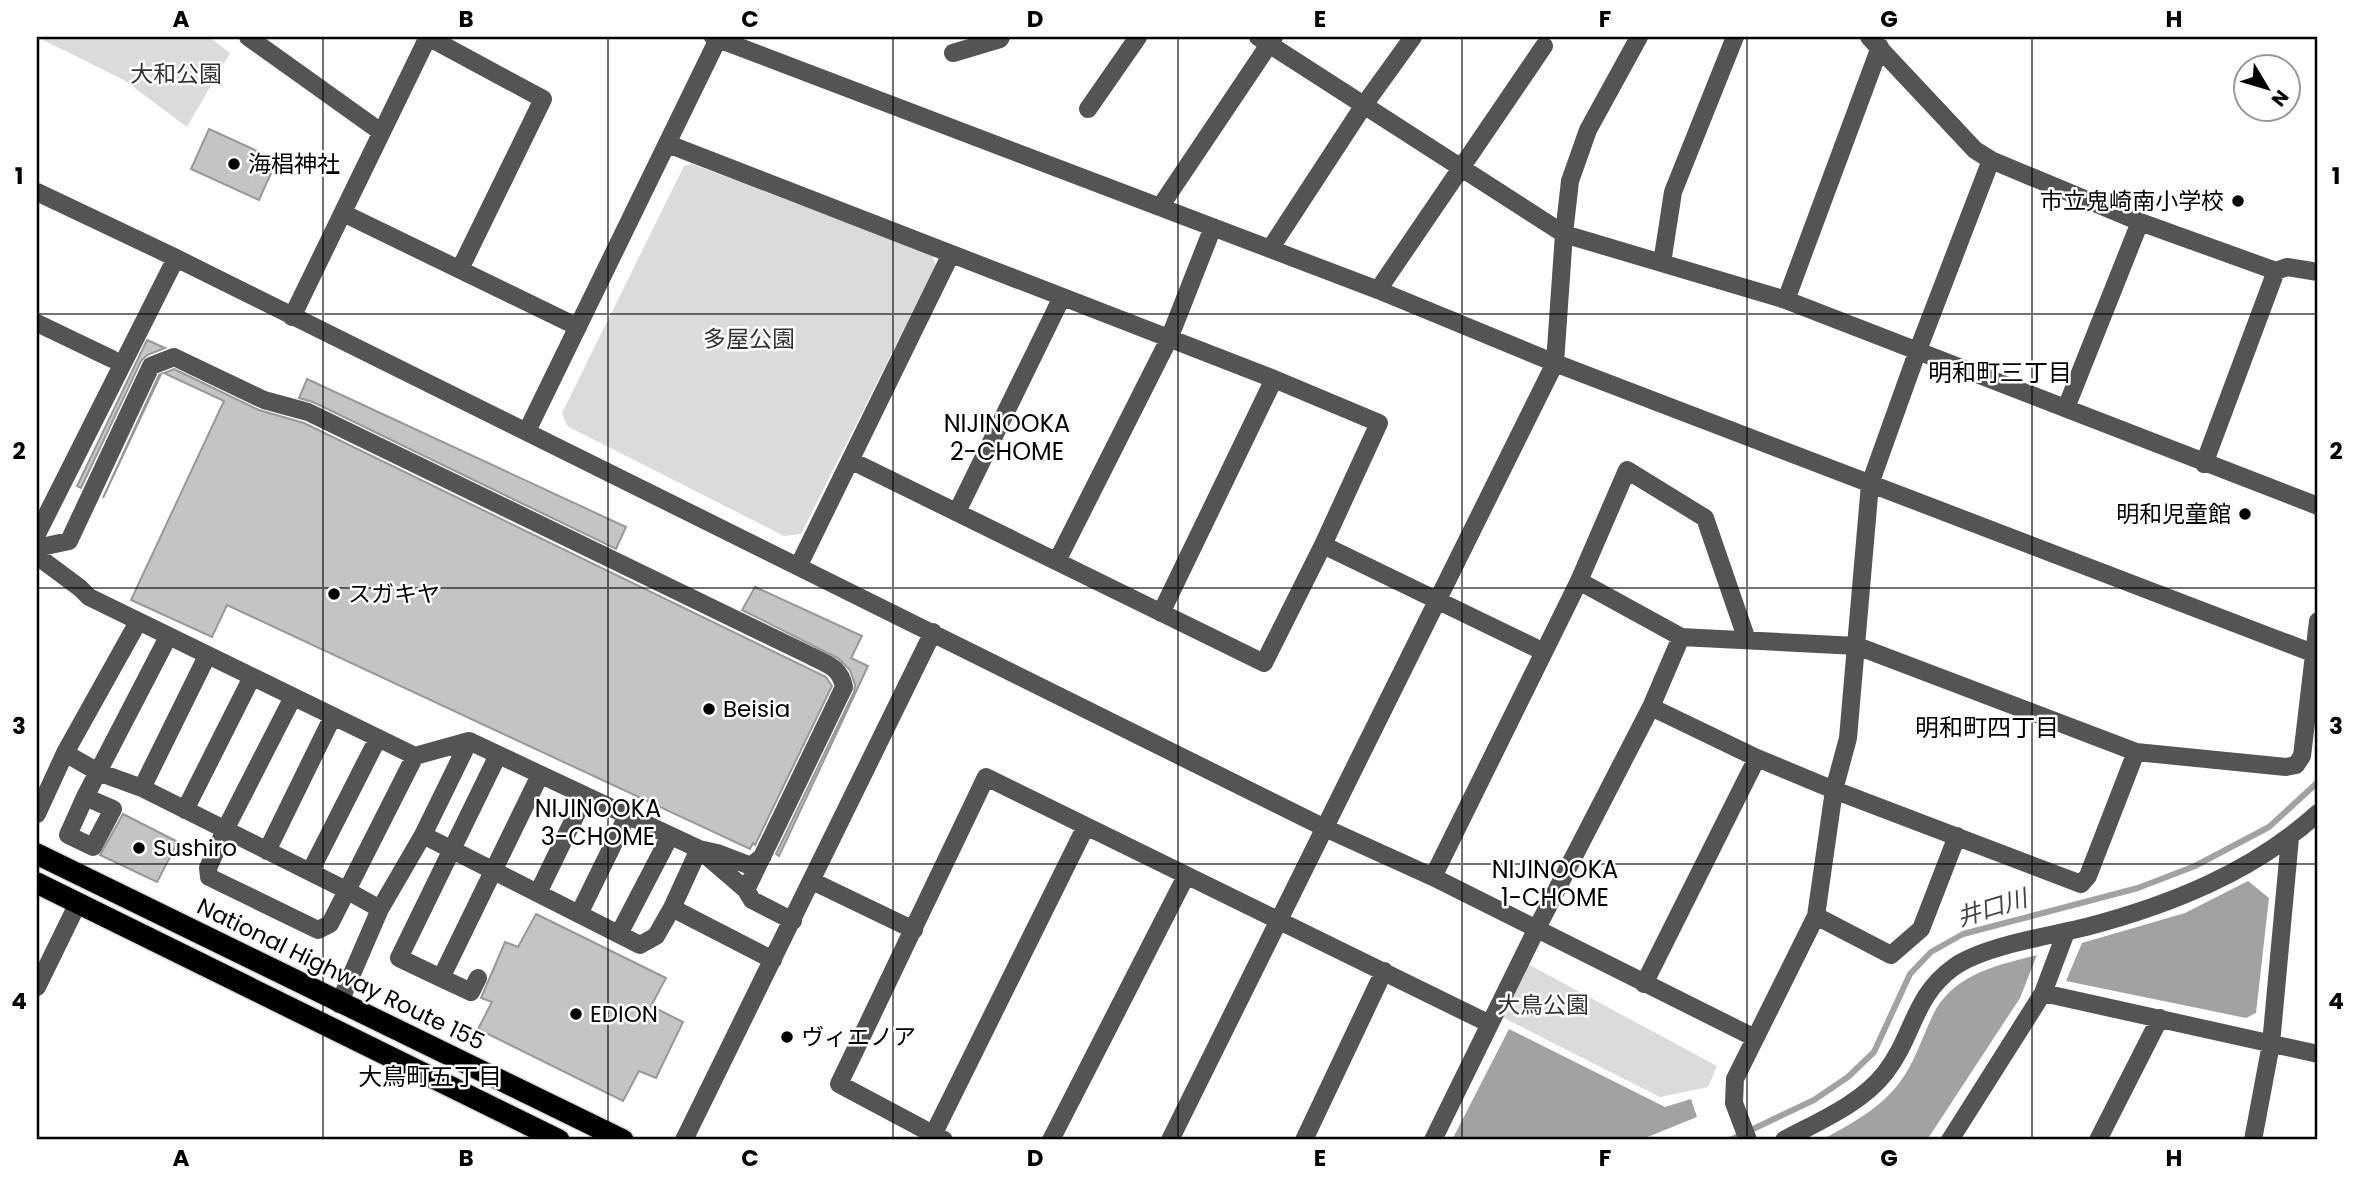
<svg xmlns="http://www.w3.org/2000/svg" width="2355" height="1177" viewBox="0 0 2355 1177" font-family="Poppins,'Noto Sans JP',sans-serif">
  <rect width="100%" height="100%" fill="#fff"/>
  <path fill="#dbdbdb" d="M37 37H209L230 53 187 127 124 80Z
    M692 164 932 255 936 265 801 534 784 536 567 426 562 413 684 166Z
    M1526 963 1717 1066 1708 1087 1660 1097 1500 1016Z"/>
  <path fill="#a2a2a2" d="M2248 881 2269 898 2256 1013 2246 1018 2066 981 2082 943 2185 913Z
    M2037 955 2020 998 1927 1140H1822C1850 1124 1880 1109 1900 1082 1914 1063 1921 1041 1931 1019 1951 974 1995 966 2037 955Z
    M1509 1029 1665 1107 1691 1099 1697 1117 1640 1140H1452Z"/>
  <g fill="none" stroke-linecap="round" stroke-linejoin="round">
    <path stroke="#a2a2a2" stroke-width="6" d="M1730 1140 1814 1100 1848 1077 1874 1052 1910 974 1931 952 1963 934 2138 888 2195 866 2269 827 2318 782"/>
  </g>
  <path fill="#c4c4c4" stroke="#989898" stroke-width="2" d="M209 129 277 160 259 200 191 169Z
    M147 340 165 348 147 355 141 361 81 488 77 486Z
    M174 369 259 410 304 423 826 677 832 686 755 845 753 843 750 849 227 605 212 637 131 600 224 401 164 373Z
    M161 374 103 498 159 375Z
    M307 379 626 527 616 549 313 402 299 398Z
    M755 587 862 636 851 658 868 666 779 856 776 854 854 692 855 685 850 670 838 658 742 610Z
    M123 814 178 842 157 882 100 855Z
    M536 914 666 978 651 1006 683 1022 656 1078 639 1071 623 1101 478 1029 492 1002 481 998 505 942 518 947Z"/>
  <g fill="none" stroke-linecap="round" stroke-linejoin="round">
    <defs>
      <path id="highway" d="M37 854 623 1140
        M37 883 559 1140"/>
    </defs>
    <use href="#highway" stroke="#dbdbdb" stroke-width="24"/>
    <path stroke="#545454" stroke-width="18" d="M248 37 381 132
      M428 37 543 99 460 269
      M713 37 1378 290 1555 363 2318 655
      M1258 37 1564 234 1786 300 2318 506
      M1869 37 1975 150 1991 160 2140 222 2276 271 2287 267 2318 272
      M953 53 1000 39 1001 37
      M1088 109 1138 37
      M668 144 1274 379 1379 423 1323 545 1264 663 852 461
      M37 192 176 258 1325 828 1433 877 1755 1038
      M1160 207 1274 37
      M343 213 578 327
      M1270 249 1364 105 1413 37
      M1662 263 1673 192 1735 37
      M1378 290 1544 46
      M1786 300 1880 47
      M292 317 428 37
      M37 323 112 359
      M2066 408 2140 222
      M527 431 719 37
      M2204 464 2276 271
      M957 512 1062 297
      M37 534 176 258
      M1323 545 1544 652
      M37 548 69 541 151 366 174 357 264 400 308 412 811 656C828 665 840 667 844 687L746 890
      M37 556 80 588 89 597 415 756 469 741 699 849 717 853 751 866 763 856
      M1057 561 1169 339 1213 227
      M799 565 951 254
      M1579 581 1681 637 1857 646 2136 752 2286 767 2296 765 2302 756 2318 621
      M1161 613 1274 379
      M293 697 225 830 208 868 209 877 318 930 330 924 415 756
      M1651 707 1757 758 1834 790 2081 884 2088 876 2136 752
      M65 753 98 772 142 788 348 891 380 909
      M498 755 399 958 441 978 540 775
      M142 788 207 656
      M85 797 113 809 93 847 68 835 85 797 168 637
      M185 810 252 677
      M37 814 65 753 138 622
      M423 835 640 945 656 936 672 908 699 849
      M267 851 333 716
      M702 852 746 890 752 900 793 921
      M310 872 378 738
      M1433 877 1579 581 1627 470 1705 518 1747 640
      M812 881 914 930
      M538 893 585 796
      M672 908 773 960
      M579 914 627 816
      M1816 916 1891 955 1921 929 1957 836
      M619 934 670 836
      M441 978 471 992 478 978
      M1644 984 1757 758
      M37 987 78 903
      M2043 993 2318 1054
      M339 1004 380 909 423 835 469 741
      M933 1135 1086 826
      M684 1140 933 632
      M944 1140 839 1084 986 777 1490 1024
      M1051 1140 1186 876
      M1170 1140 1555 363 1564 234 1570 181 1588 130 1639 37
      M1304 1140 1384 971
      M1433 1140 1537 928 1651 707 1681 637
      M1748 1140 1734 1103 1735 1079 1816 916 1834 790 1848 738 1870 484 1918 350 1991 160
      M1784 1140C1817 1122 1861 1104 1885 1073 1914 1036 1913 996 1954 967 1984 946 2049 936 2086 927 2170 905 2253 872 2318 813
      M1950 1140 2043 993 2066 932
      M2098 1140 2160 1018
      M2253 1140 2271 1044 2290 838"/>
    <use href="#highway" stroke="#000" stroke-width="21"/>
  </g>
  <path fill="none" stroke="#000" stroke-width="2" stroke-opacity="0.55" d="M323 37V1140M608 37V1140M893 37V1140M1178 37V1140M1462 37V1140M1747 37V1140M2032 37V1140M37 314H2318M37 588H2318M37 864H2318"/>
  <g fill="#000" stroke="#fff" stroke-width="2.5">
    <circle cx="234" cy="164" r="7"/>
    <circle cx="2238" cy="201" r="7"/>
    <circle cx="2245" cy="514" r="7"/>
    <circle cx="334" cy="594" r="7"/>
    <circle cx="709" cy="709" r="7"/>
    <circle cx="139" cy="848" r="7"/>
    <circle cx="576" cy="1014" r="7"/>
    <circle cx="787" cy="1037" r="7"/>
  </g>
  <g text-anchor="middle" stroke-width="5" stroke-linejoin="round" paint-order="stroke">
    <g font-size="23" fill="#323232" stroke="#fff">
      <text x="176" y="82">大和公園</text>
      <text x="749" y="347">多屋公園</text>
      <text x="1543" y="1013">大鳥公園</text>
    </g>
    <g font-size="23" fill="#000" stroke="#fff" text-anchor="start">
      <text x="248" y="172">海椙神社</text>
      <text x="2224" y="209" text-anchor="end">市立鬼崎南小学校</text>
      <text x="2231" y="522" text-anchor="end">明和児童館</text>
      <text x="348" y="602">スガキヤ</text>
      <text x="723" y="717">Beisia</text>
      <text x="153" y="856">Sushiro</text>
      <text x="590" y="1022">EDION</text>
      <text x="801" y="1045">ヴィエノア</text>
    </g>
    <g font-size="23" fill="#000" stroke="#fff">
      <text transform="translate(341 974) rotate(26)" y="8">National Highway Route 155</text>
    </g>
    <g font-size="24" fill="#000" stroke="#fff">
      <text x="2000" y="381">明和町三丁目</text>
      <text x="1007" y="432">NIJINOOKA<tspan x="1007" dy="28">2-CHOME</tspan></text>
      <text x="1987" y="736">明和町四丁目</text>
      <text x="598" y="817">NIJINOOKA<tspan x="598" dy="28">3-CHOME</tspan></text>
      <text x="1555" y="878">NIJINOOKA<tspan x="1555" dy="28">1-CHOME</tspan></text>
      <text x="430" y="1085">大鳥町五丁目</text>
    </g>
    <g font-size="24" font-style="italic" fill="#434343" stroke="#fff">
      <text transform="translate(1992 908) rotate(-17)" y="8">井口川</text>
    </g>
  </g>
  <rect width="2355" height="1177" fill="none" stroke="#ffffff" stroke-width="77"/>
  <g transform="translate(2267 88) rotate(128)"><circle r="33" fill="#ffffff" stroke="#999999" stroke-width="2"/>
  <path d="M0-5L12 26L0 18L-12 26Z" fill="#000000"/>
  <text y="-10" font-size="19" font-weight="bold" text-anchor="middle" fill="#000000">N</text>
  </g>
  <rect x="38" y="38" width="2278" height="1100" fill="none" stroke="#000" stroke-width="2.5"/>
  <g font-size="23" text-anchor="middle" font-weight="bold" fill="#000">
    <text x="181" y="27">A</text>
    <text x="466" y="27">B</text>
    <text x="750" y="27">C</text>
    <text x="1035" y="27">D</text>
    <text x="1320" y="27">E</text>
    <text x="1605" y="27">F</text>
    <text x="1889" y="27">G</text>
    <text x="2174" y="27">H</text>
    <text x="19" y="184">1</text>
    <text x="2336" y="184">1</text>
    <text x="19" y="459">2</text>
    <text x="2336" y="459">2</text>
    <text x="19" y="734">3</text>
    <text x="2336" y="734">3</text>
    <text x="19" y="1009">4</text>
    <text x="2336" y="1009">4</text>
    <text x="181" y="1166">A</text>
    <text x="466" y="1166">B</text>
    <text x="750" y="1166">C</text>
    <text x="1035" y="1166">D</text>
    <text x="1320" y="1166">E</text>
    <text x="1605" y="1166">F</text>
    <text x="1889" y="1166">G</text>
    <text x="2174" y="1166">H</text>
  </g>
</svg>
